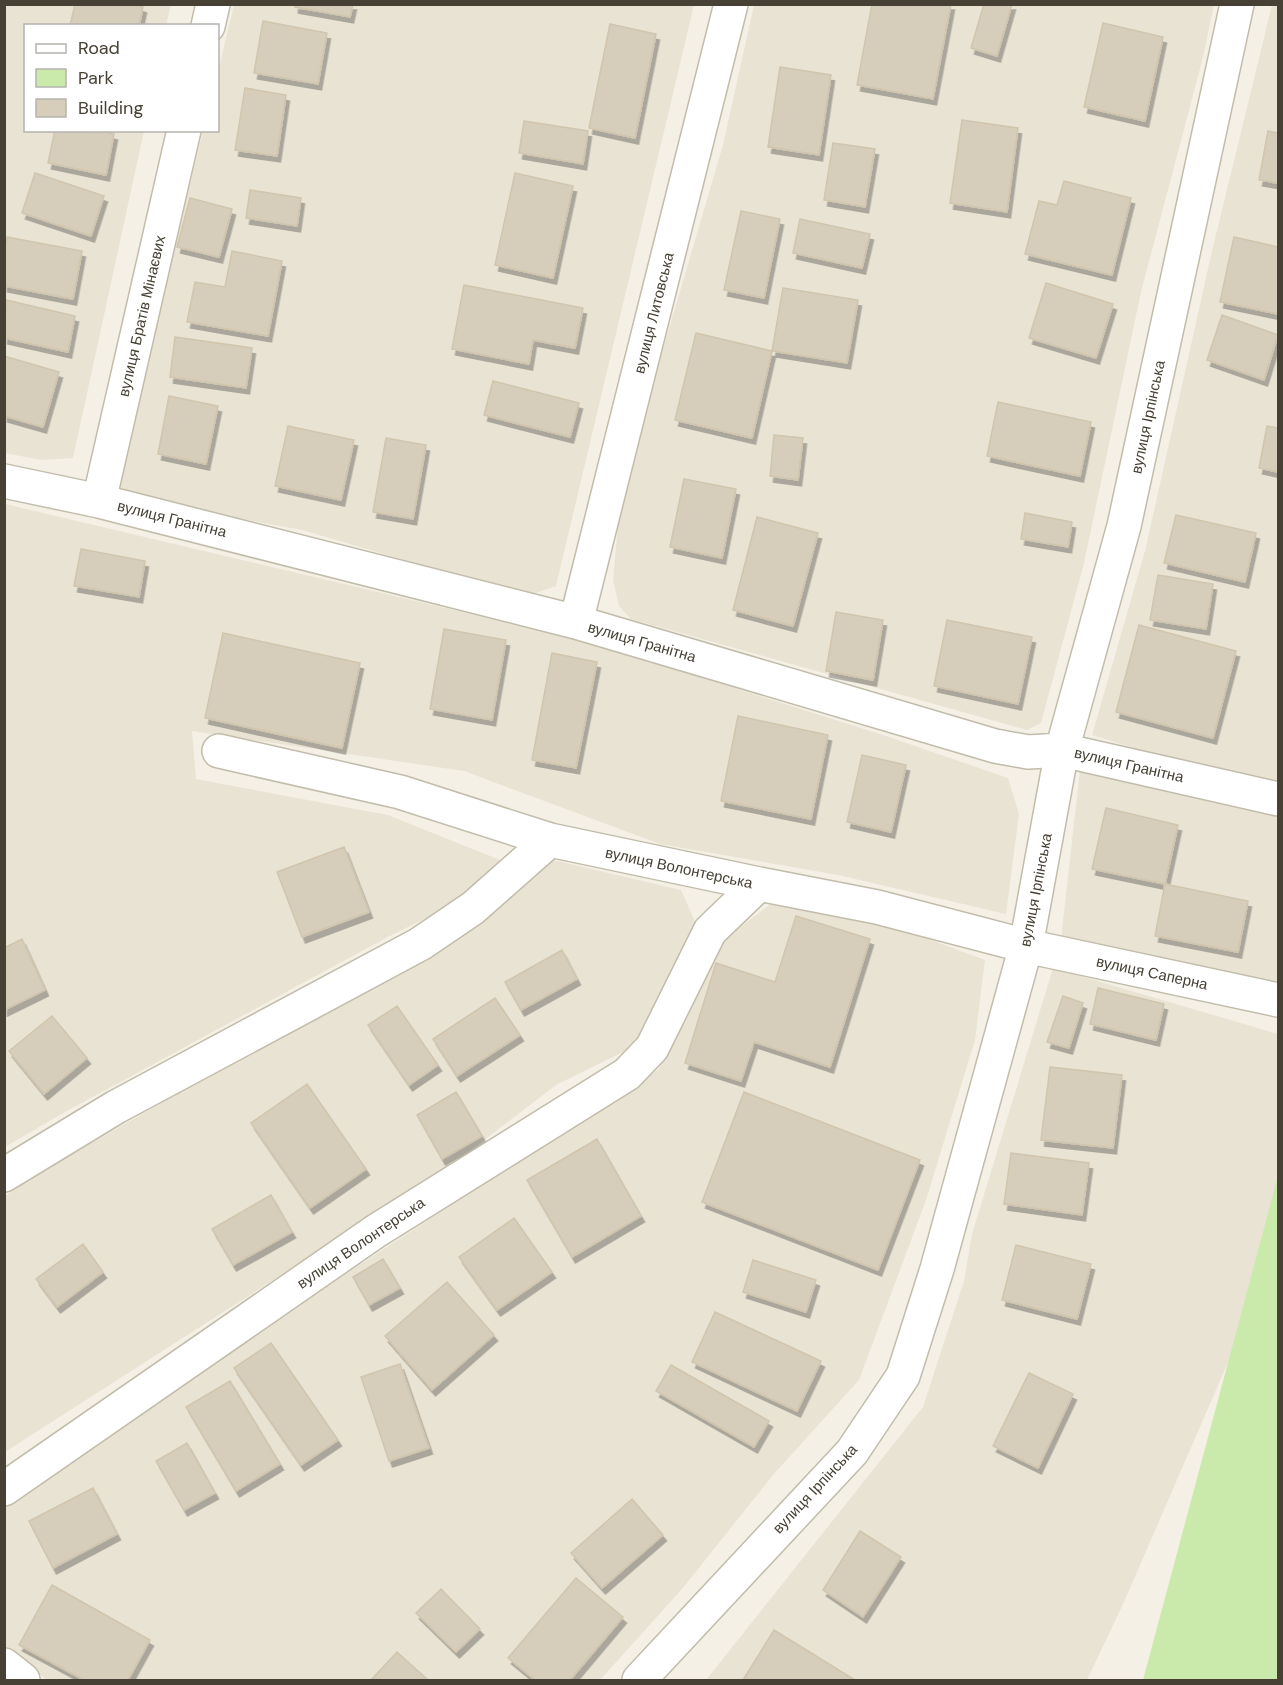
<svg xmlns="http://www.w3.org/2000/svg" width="1283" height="1685" viewBox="0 0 1283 1685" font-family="'DM Sans',sans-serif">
  <defs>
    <filter id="shadow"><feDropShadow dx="3.5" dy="6" stdDeviation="0" flood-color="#0004"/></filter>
  </defs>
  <rect width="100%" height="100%" fill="#f4f0e5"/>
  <path fill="#e8e3d3" d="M5 5H171L166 25 26 26V130L144 131 73 458 41 460 5 453Z
    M234 5H694L556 586 527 596 302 530 133 499 117 485 203 131 218 130V71Z
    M754 5H1214L1202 61 1141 292 1084 563 1041 723 1027 730 631 619 619 606 613 580 621 492 723 145Z
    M1272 5H1278V786L1213 773 1092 735 1145 551 1212 251Z
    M5 504 585 641 883 735 1008 778 1019 814 1006 914 838 875 660 844 464 771 192 731 196 779 388 815 500 860 472 895 386 938 65 1112 5 1147Z
    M1080 770 1209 799 1278 817V992L1060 948Z
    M549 859 681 890 696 924 639 1044 556 1085 449 1167 5 1452V1196L61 1161 239 1058 435 956Z
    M775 901 896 927 985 960 975 1040 926 1200 859 1380 773 1475 682 1589 600 1680H47L5 1647 4 1508 277 1319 659 1069 702 960 729 935Z
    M1053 968 1278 1034V1213L1235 1346 1124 1602 1087 1680H706L923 1407 964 1281 972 1234Z"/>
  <path fill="#caeaab" d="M1278 1176V1680H1143Z"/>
  <path fill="#d6cdba" stroke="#d1c5ad" stroke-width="1.5" filter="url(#shadow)" d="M75 4H134L143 7 139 26H70Z
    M295 4H353L350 17 295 7Z
    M872 4H951L933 99 857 85Z
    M984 4H1012L997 56 971 48Z
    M263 21 327 33 318 84 254 73Z
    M1103 23 1163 37 1145 121 1084 107Z
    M610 24 656 34 635 138 589 128Z
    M780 67 831 75 819 155 768 147Z
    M245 88 286 95 277 156 235 150Z
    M962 120 1018 128 1007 212 950 203Z
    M524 121 588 131 583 164 519 153Z
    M55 130H97L114 134 106 175 48 163Z
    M1268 131 1278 133V183L1259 180Z
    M833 143 875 149 865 207 824 200Z
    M35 173 104 196 91 236 22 213Z
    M515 173 573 186 553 278 495 265Z
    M1064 181 1131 198 1112 275 1025 254 1039 201 1057 205Z
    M250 190 301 198 297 226 246 218Z
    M190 198 232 209 219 257 177 247Z
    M741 211 780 219 764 298 724 290Z
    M800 219 870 234 862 268 793 253Z
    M7 237 82 251 73 299 4 286V250Z
    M1234 237 1278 247V314L1220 302Z
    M232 251 282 261 268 336 187 322 195 282 225 287Z
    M1046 283 1113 304 1096 358 1029 338Z
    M464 285 583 308 575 348 533 340 529 364 452 349Z
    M783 288 858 300 847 363 772 351Z
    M6 300 75 316 68 352 4 338Z
    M1222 315 1278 335 1264 380 1207 360Z
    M696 333 772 351 752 438 675 420Z
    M175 337 252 348 246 388 170 377Z
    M4 356 59 372 43 427 4 416Z
    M493 381 579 403 570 437 484 415Z
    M169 396 218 406 206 464 158 454Z
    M998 402 1091 422 1080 476 987 456Z
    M288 426 354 440 341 500 275 486Z
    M1267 426 1278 428V472L1259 468Z
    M774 435 803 438 798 480 770 476Z
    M386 438 426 445 413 519 373 512Z
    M684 479 736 489 722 558 670 547Z
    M1025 513 1072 522 1068 547 1021 539Z
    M1176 515 1256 533 1245 582 1164 563Z
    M757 517 818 533 793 626 733 610Z
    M81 549 145 561 139 597 74 586Z
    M1158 575 1213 584 1206 629 1150 620Z
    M836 612 883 620 873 680 826 671Z
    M947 620 1032 637 1018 704 934 686Z
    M1139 625 1236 651 1213 738 1116 712Z
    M444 629 506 640 492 720 430 709Z
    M223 633 360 663 342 748 205 718Z
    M552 653 597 662 576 768 532 760Z
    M738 716 828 735 811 819 721 801Z
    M862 755 906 765 891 832 847 822Z
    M1106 808 1178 825 1165 884 1092 869Z
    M344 847 369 912 302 937 277 872Z
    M1165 884 1248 901 1238 952 1155 936Z
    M796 916 870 939 830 1067 754 1042 741 1081 685 1063 716 963 775 982Z
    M22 939 45 990 4 1010V948Z
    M562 950 577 979 521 1010 505 982Z
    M1098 988 1164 1004 1156 1040 1090 1024Z
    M1063 996 1083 1003 1069 1048 1047 1042Z
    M495 998 520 1035 457 1076 433 1039Z
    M397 1006 438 1065 409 1085 368 1025Z
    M52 1016 87 1058 44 1094 9 1051Z
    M1050 1067 1122 1075 1113 1148 1041 1140Z
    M307 1084 366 1169 310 1208 251 1123Z
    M456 1092 482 1136 442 1159 417 1115Z
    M744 1092 920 1160 878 1270 702 1202Z
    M597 1139 641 1216 572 1257 527 1180Z
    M1011 1153 1089 1163 1082 1215 1004 1204Z
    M271 1195 292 1232 233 1265 212 1229Z
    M514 1218 552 1272 497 1310 459 1257Z
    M83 1244 103 1272 57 1307 36 1279Z
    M1016 1245 1091 1264 1077 1319 1002 1300Z
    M383 1259 400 1288 369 1305 353 1277Z
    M753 1260 816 1280 806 1312 743 1292Z
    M447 1282 494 1335 432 1390 385 1336Z
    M715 1312 821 1361 797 1411 692 1362Z
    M271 1343 338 1440 301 1465 234 1368Z
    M400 1364 429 1448 389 1461 361 1377Z
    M671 1365 769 1421 754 1447 656 1391Z
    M1029 1373 1073 1394 1038 1468 993 1446Z
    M230 1381 280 1464 236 1491 186 1407Z
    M187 1443 215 1493 184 1510 156 1461Z
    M93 1488 117 1534 53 1568 29 1521Z
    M632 1499 663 1535 602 1588 571 1553Z
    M860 1531 901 1557 863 1617 823 1590Z
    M576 1578 623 1617 570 1680H535L508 1658Z
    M52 1585 150 1640 128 1680H84L19 1645Z
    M441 1589 480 1629 456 1652 416 1613Z
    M774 1630 855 1680H743Z
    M397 1652 428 1680H371Z"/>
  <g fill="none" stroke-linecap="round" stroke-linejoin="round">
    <defs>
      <path id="minor" d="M208 26 213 4
        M4 481 99 501 576 622 995 746 1028 752 1062 750 1278 799
        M99 501 184 130
        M576 622 731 4
        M219 751 400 792 550 840
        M759 884 877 907 1026 946 1278 1000
        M4 1175 116 1107 420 944 473 908 550 840 759 884 710 931 652 1048 627 1074 376 1231 4 1489
        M4 1665 23 1680
        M639 1680 852 1452 903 1376 937 1269 1026 946 1062 750 1124 526 1237 4"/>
    </defs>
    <use href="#minor" stroke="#c2bcaa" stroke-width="36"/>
    <use href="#minor" stroke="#fff" stroke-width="33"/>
  </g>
  <g text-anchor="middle" stroke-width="4.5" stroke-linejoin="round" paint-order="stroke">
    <g font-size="15" fill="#464134" stroke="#fff">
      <text transform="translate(654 313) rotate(-76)" y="5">вулиця Литовська</text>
      <text transform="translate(142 316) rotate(-77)" y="5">вулиця Братів Мінаєвих</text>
      <text transform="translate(1148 417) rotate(-78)" y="5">вулиця Ірпінська</text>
      <text transform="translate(172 519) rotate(14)" y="5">вулиця Гранітна</text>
      <text transform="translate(642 642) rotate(16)" y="5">вулиця Гранітна</text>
      <text transform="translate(1129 765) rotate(13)" y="5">вулиця Гранітна</text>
      <text transform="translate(679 868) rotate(12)" y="5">вулиця Волонтерська</text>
      <text transform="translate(1036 890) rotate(-79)" y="5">вулиця Ірпінська</text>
      <text transform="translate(1152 973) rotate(12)" y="5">вулиця Саперна</text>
      <text transform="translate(361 1243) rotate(-34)" y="5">вулиця Волонтерська</text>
      <text transform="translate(815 1489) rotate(-47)" y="5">вулиця Ірпінська</text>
    </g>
  </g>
  <rect width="1283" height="1685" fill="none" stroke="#464134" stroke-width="12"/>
  <rect x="24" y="24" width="195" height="108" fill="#ffffff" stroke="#b5b3ae" stroke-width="1.5"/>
  <rect x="36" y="44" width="30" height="9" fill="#ffffff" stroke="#b5b3ae" stroke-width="1.5"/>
  <text x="78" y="54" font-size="18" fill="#464134">Road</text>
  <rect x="36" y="69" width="30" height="18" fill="#caeaab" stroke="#b5b3ae" stroke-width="1.5"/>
  <text x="78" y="84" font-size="18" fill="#464134">Park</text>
  <rect x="36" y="99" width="30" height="18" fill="#d6cdba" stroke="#b5b3ae" stroke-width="1.5"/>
  <text x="78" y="114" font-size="18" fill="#464134">Building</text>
</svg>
